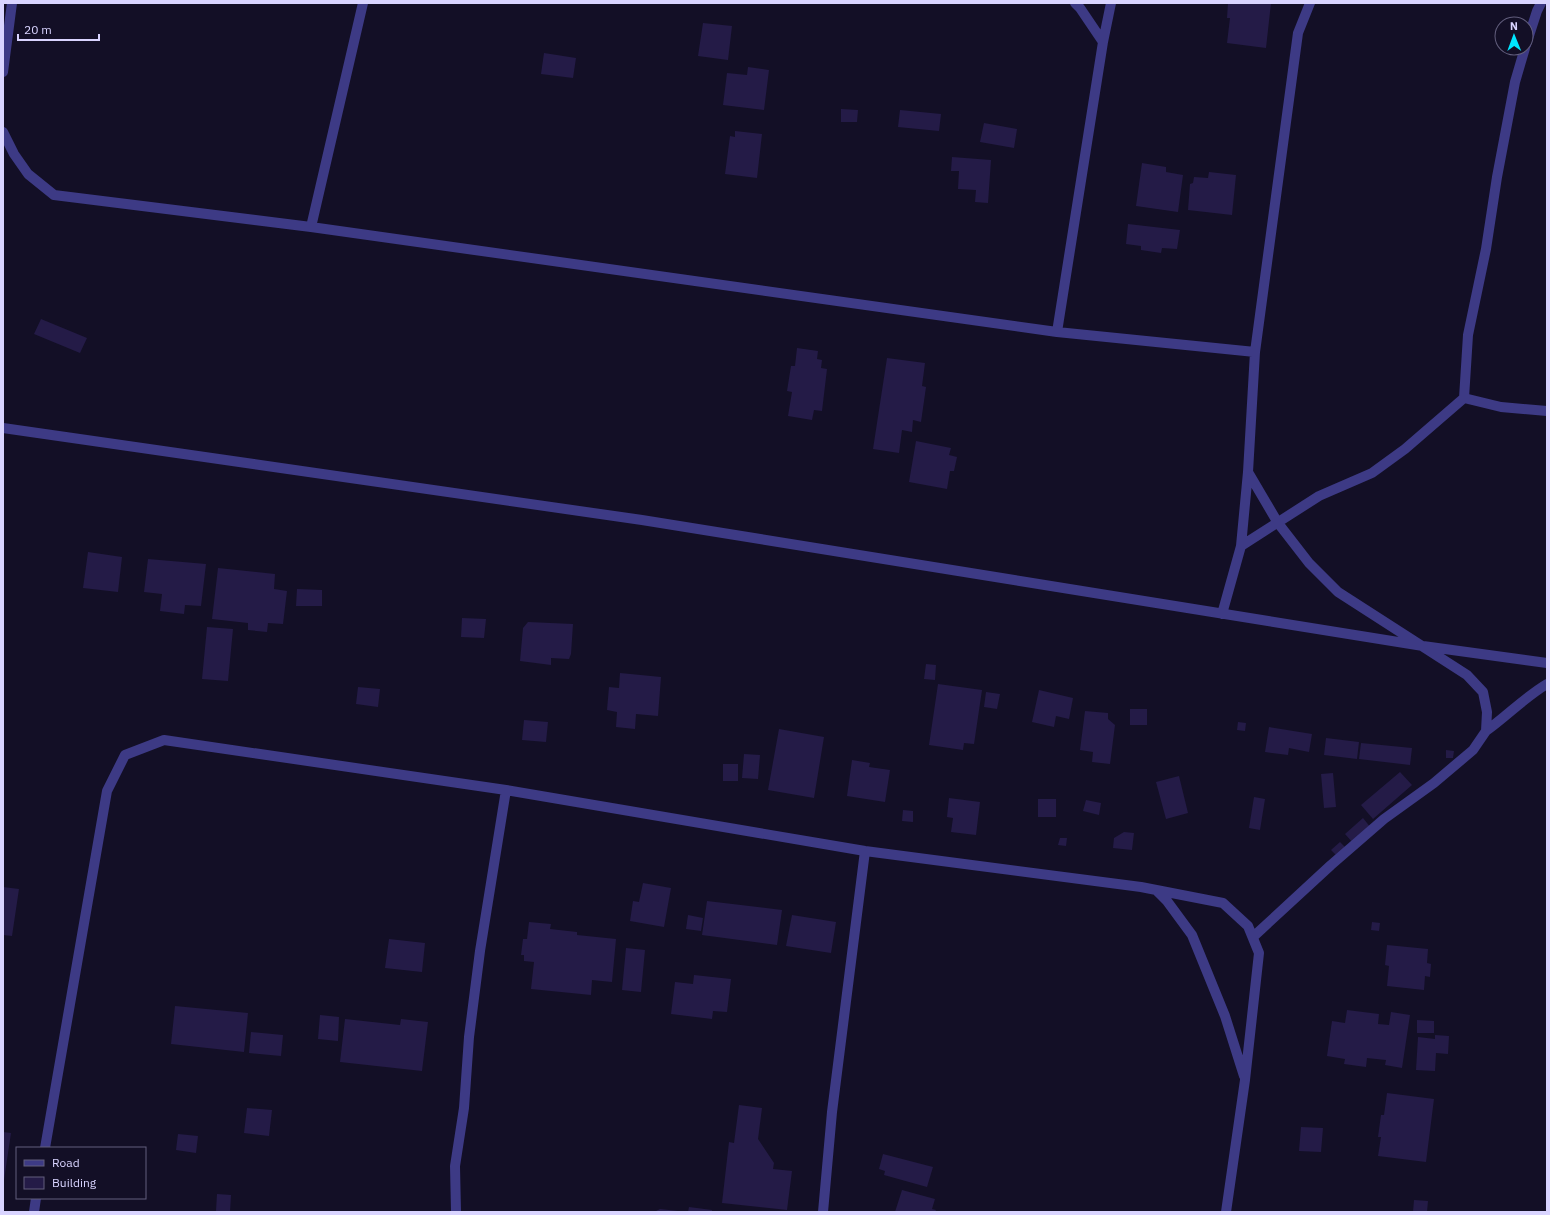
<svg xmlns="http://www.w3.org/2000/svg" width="1550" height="1215" viewBox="0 0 1550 1215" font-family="'IBM Plex Sans',sans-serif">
  <rect width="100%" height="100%" fill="#130f26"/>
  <path fill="#241b47" d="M1228 3H1271L1266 48 1227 43 1230 18H1227Z
    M703 23 732 26 728 60 698 56Z
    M544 53 576 58 573 78 541 74Z
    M748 67 769 70 764 110 723 105 727 73 747 75Z
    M841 109 858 110 857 122H841Z
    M900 110 941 114 939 131 898 127Z
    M984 123 1017 129 1014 148 980 142Z
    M735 131 762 134 757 178 725 174 730 136 735 137Z
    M952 157 991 160 988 203 975 202 976 190 958 189 959 171H951Z
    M1142 163 1166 167V172L1183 175 1178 212 1136 206Z
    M1209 172 1236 175 1232 215 1188 210 1190 184 1193 183 1194 177 1208 178Z
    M1128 224 1180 230 1177 249 1162 248 1161 253 1141 250V246L1126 244Z
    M41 319 87 338 80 353 34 334Z
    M797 348 818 351 817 359 822 360 821 368 827 369 822 411 814 410 812 420 788 416 792 392 787 391 791 366H795Z
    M887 358 925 363 922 386 926 387 921 422 913 420 912 432 902 430 899 453 873 449Z
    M916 441 951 448 949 455 957 457 954 471H950L947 489 909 482Z
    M88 552 122 557 118 592 83 588Z
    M148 559 206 564 201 606 185 605 184 614 160 611 162 594 144 592Z
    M218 568 275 574 274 589 287 591 283 624 268 623 267 632 248 630V623L212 619Z
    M297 589 322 590V606H296Z
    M462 618 486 619 484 638 461 637Z
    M528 622 573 624 571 654 569 659 551 658V665L520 661 523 628Z
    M207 627 233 629 228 681 202 679Z
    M926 664 936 665 935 680 924 679Z
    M620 673 661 677 658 716 636 714 635 729 616 727 617 712 607 710 609 687 619 688Z
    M938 684 982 690 974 744 964 743 963 750 929 745Z
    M358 687 380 689 378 707 356 704Z
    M1039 690 1073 698 1069 719 1056 716 1054 727 1032 722Z
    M986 692 1000 694 997 709 984 707Z
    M1130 709H1147V725H1130Z
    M1085 711 1108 713V719L1115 725 1110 764 1092 762 1093 752 1080 750Z
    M524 720 548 722 546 742 522 740Z
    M1238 722 1246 723 1245 731 1237 730Z
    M1269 727 1312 734 1309 752 1289 748 1288 755 1265 752Z
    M779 729 824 737 814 798 768 790Z
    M1326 738 1359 742 1357 759 1324 755Z
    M1361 743 1412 748 1410 765 1359 759Z
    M1446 750 1454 751 1453 758H1446Z
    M744 754 760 755 758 779 742 778Z
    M852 760 870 763 869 767 890 770 885 802 847 796Z
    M723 764H738V781H723Z
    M1400 772 1412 785 1373 819 1361 805Z
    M1333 773 1336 807 1324 808 1321 774Z
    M1179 776 1188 813 1166 819 1156 782Z
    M1254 797 1265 799 1260 830 1249 828Z
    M949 798 980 802 976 835 951 832 953 818 947 817Z
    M1038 799H1056V817H1038Z
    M1086 800 1101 803 1099 815 1083 811Z
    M903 810 913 811V822L902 821Z
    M1363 818 1371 828 1353 843 1345 834Z
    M1124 832 1134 833 1132 850 1113 848 1114 838Z
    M1060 838H1067L1066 846 1058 845Z
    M1340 842 1346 848 1337 856 1331 850Z
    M643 883 671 888 664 927 630 921 633 901 639 902Z
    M3 887 19 889 12 936 3 935Z
    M707 901 782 910 777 945 702 935Z
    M688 915 703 918 701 931 686 929Z
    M792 915 836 922 831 953 786 946Z
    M529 922 551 924 550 929 577 932V935L616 939 612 982 592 980 591 995 531 989 534 962 524 961V955H521L523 939H527Z
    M1372 922 1380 923 1379 931 1371 930Z
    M389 939 425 943 422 972 385 968Z
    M1387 945 1428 949 1427 963 1431 964 1430 977 1425 976 1424 990 1387 986 1389 966 1385 965Z
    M626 948 645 950 641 992 622 990Z
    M694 975 731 979 727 1012 713 1011 712 1019 671 1014 675 982 693 984Z
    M175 1006 248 1013 244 1052 171 1044Z
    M1347 1010 1379 1014 1378 1024 1389 1025 1391 1012 1410 1015 1402 1068 1385 1065 1386 1060 1367 1058 1366 1067 1344 1064 1345 1059 1327 1056 1332 1021 1345 1023Z
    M320 1015 339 1017 338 1041 318 1039Z
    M345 1019 400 1025 401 1019 428 1022 422 1071 340 1062Z
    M1417 1020 1434 1021V1033H1417Z
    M251 1032 283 1035 281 1056 249 1053Z
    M1435 1035 1449 1036 1448 1054 1436 1053 1435 1071 1416 1070 1418 1037 1435 1039Z
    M1387 1093 1434 1099 1426 1162 1378 1156 1381 1137H1378L1381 1115H1384Z
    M739 1105 762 1108 758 1139 774 1163 773 1169 792 1171 787 1210 722 1203 729 1142 734 1143Z
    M247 1108 272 1110 269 1136 244 1133Z
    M1301 1127 1323 1128 1321 1152 1299 1151Z
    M3 1132 11 1133 4 1180H3Z
    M178 1134 198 1136 196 1153 176 1150Z
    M883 1154 933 1167 927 1187 884 1175 885 1171 879 1169Z
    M902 1190 935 1199 932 1209 936 1210 935 1212H895Z
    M217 1194 231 1195 230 1212 216 1211Z
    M1414 1200 1428 1201 1427 1212H1413Z
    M689 1207 712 1210V1212H688Z
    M660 1209 678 1211V1212H654Z"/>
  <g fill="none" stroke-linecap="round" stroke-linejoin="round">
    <path stroke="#3d3a85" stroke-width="10" d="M1075 3 1080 8 1103 42
      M1526 45 1537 11 1541 3
      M3 72 12 3
      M3 132 14 154 28 174 54 195 311 227 1057 332 1255 352
      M311 227 363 3
      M1057 332 1103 42 1111 3
      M1464 398 1468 335 1486 249 1497 177 1515 82 1525 48
      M3 428 642 520 1423 646 1547 663
      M1248 472 1278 523 1309 563 1338 592 1467 675 1483 692 1487 712 1486 731 1473 750 1434 783 1384 819 1331 865 1253 937
      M1241 546 1319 496 1372 473 1405 449 1464 398 1501 407 1547 411
      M1222 614 1241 546 1248 472 1255 352 1298 33 1310 3
      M1486 731C1507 716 1525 697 1547 684
      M1156 890 1167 901 1192 935 1225 1016 1244 1076
      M45 1148 107 791 125 755 164 740 506 790 865 851 1141 887 1223 903 1248 926 1259 953 1245 1080 1226 1212
      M34 1212 36 1198
      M456 1212 455 1166 464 1108 469 1037 480 951 506 790
      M823 1212 832 1112 865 851"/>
  </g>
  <rect width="1550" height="1215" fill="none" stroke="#d9d4ff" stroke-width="8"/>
  <rect x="16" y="1147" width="130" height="52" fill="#130f26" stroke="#625e7d"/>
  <rect x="24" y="1160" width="20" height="6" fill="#3d3a85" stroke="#625e7d"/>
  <text x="52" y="1167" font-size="12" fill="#d9d4ff">Road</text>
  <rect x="24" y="1177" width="20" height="12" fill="#241b47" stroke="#625e7d"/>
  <text x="52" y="1187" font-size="12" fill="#d9d4ff">Building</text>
  <g transform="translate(1514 36) rotate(359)"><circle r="19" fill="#130f26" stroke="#625e7d"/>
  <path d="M0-3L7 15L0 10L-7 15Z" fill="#00e5ff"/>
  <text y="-6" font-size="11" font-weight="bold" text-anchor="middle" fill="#d9d4ff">N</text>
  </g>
  <path d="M18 34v6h81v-6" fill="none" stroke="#d9d4ff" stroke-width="2"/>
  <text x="24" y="34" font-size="12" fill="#d9d4ff" stroke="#130f26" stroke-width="3" paint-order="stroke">20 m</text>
</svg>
